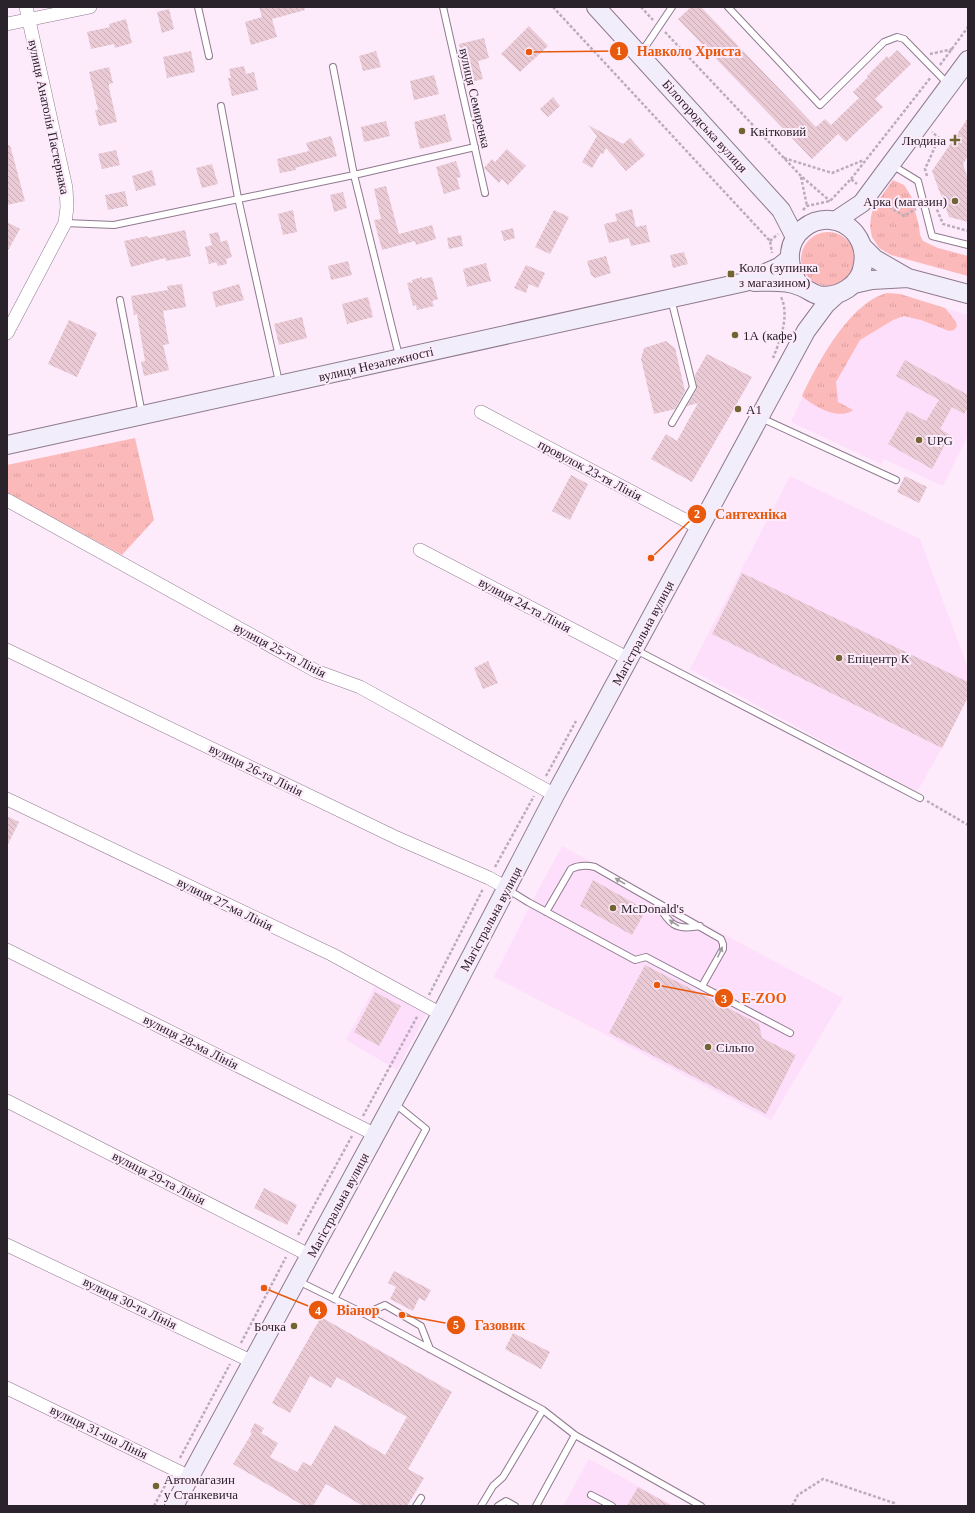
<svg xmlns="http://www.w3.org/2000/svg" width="975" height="1513" font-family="Georgia,serif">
  <defs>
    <pattern id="grass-tufts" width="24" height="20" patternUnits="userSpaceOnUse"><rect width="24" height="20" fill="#fcb9b9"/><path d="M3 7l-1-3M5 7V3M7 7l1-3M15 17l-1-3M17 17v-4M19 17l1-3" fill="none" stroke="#d89f9f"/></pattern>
    <pattern id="building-back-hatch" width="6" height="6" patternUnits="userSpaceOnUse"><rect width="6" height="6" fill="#e9cad5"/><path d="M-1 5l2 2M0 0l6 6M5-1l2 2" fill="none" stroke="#c8adb7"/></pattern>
  </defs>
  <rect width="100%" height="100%" fill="#fdebfc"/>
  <!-- built -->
  <path fill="#fddffb" d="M887 293 900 294 968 315V435L943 486 884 459 881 464 791 422 816 367 832 341 867 302 878 296Z
    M790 476 920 539 968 668V697L942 748 917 792 690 669Z
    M562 846 727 936 843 998 771 1120 494 977 538 890Z
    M375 986 427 1012 397 1070 346 1040Z
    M589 1459 674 1506H563Z"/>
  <!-- grass -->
  <path fill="url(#grass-tufts)" d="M893 180 904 185 911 196 919 226 920 235 923 241 938 248 968 256V276L891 255 879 248 872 237 870 227 871 217 873 208Z
    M801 259a27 27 0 1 1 54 0a27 27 0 1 1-54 0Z
    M887 293 900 294 945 308 956 322 957 326 954 330 949 331 921 320 904 316 893 320 860 340 836 382 838 402 853 410C839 421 813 406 802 396 818 363 849 303 887 293Z
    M135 438 154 520 122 555 7 493V465Z"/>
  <!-- building -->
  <path fill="url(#building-back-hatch)" d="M259 7H304L305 10 272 19 277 37 251 45 245 22 262 17Z
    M691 7H701L816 127 825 119 831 125 859 98 853 92 868 77 867 76 887 56 889 58 897 50 911 64 875 99 883 107 846 142 838 134 812 159 678 19Z
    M169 9 174 29 162 33 157 12Z
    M126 19 132 43 115 48 114 44 91 49 87 32 110 27 109 24Z
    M529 26 548 46 520 72 501 54Z
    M484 38 489 58 478 61 483 79 471 82 467 64H464L459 44Z
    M191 51 195 72 167 78 163 57Z
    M376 51 381 67 363 71 359 56Z
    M244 66 246 74 254 72 258 90 232 96 228 78H231L229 69Z
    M109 67 113 83 109 84V88L117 122 99 126 95 110H98L89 72Z
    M434 75 439 94 414 100 410 81Z
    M553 97 560 106 548 117 540 109Z
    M445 114 452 141 420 149 414 122Z
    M968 118V156L963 164 968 179V222L949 217 932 171Z
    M386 121 390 136 364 142 361 127Z
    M588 125 623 144 630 138 645 155 626 171 606 148 603 154 601 153 592 168 582 162 597 136Z
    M331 136 337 156 295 168 296 170 280 173 277 159 309 151 306 143Z
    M7 145H10L25 201 7 205Z
    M507 149 526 166 508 185 502 179 499 183 484 168 492 159 495 162Z
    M116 150 120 165 102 169 98 154Z
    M456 161 461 177 457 178 460 189 444 194 436 167Z
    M212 164 218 184 202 188 196 168Z
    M152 170 156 185 136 191 132 176Z
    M386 186 399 234 432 225 436 239 416 245 415 241 382 250 374 220 381 219 374 189Z
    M125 191 128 206 108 210 105 195Z
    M343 192 347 208 334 212 330 195Z
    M632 209 636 227 646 225 650 242 631 246 629 238 609 243 604 224 617 221 615 214Z
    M293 210 297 232 283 235 278 214Z
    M554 210 569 217 550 254 535 247Z
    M7 222 20 229 7 252Z
    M513 228 515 238 504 241 501 231Z
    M185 230 191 256 166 261 165 258 131 267 124 241 147 236 148 238Z
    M218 232 221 242 227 240 232 257 226 259 227 264 218 266 216 262 209 264 205 247 212 245 209 234Z
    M461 235 463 246 449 249 447 238Z
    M684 252 688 264 673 268 670 255Z
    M606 256 611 273 595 278 591 275 587 261Z
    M348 261 352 275 331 280 328 266Z
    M486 263 491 281 467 287 463 269Z
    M526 265 545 273 538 288 529 284 526 293 514 288Z
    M422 277V279L432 277 438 299 432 301 434 306 417 310 416 305 413 306 407 283 413 282 412 280Z
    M182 284 186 307 163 311 169 344 163 345 169 370 144 376 141 362 145 361 137 314 134 315 131 296 168 290 167 286Z
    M239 284 244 300 216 307 212 292Z
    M368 297 373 317 347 324 342 304Z
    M302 317 307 338 279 345 274 324Z
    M69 320 97 333 77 377 48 364Z
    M666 341 675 348 685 391 675 409 654 414 641 359 644 348Z
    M707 354 752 377 692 482 651 459 666 434 677 441 698 403 687 406 697 389 695 375Z
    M905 360 968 395V408L964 414 952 407 940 429 950 435 932 469 888 444 907 411 926 421 939 400 896 376Z
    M571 475 588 484 570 520 552 511Z
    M905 476 927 487 919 503 897 492Z
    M742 573 968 682V697L942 748 712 634Z
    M488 661 498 683 483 689 474 668Z
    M7 816 19 822 7 846Z
    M593 880 646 910 632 935 580 906Z
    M645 965 759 1024 762 1038 796 1055 766 1114 609 1033Z
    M375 992 401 1006 379 1046 354 1032Z
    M264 1188 297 1205 287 1225 254 1208Z
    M394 1271 431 1290 425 1301 419 1298 413 1311 390 1299 396 1287 388 1283Z
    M321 1317 452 1392 408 1469 424 1478 407 1506H363L326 1484 313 1506H304L233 1464 252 1433 250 1432 255 1423 264 1428 261 1433 278 1443 270 1457 297 1472 303 1462 311 1466 335 1425 385 1455 407 1417 337 1377 331 1388 310 1376 290 1413 272 1403Z
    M513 1333 550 1352 541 1369 505 1349Z
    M638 1487 672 1506H627Z"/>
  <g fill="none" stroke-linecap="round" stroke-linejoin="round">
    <!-- lane casing -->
    <g stroke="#8f7a8e" stroke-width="8">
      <path id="lane" d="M198 7 209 56
        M443 7 485 193
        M728 7 820 105 884 42 897 37 904 39 948 84
        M641 53 672 7
        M221 106 238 198 279 382
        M892 165 918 181 932 236 968 245
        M65 223 114 225 354 175 333 67
        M671 299 693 387 672 423
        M120 300 142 414
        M399 356 354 175 475 147
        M761 418 896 480
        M636 650 920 798
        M507 889 528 902 635 960 646 957 790 1033
        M657 903C669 924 675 931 700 926
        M546 912 571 869C579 865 586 865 595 867L721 939 723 944V949L702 986
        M298 1281 365 1314 543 1410 575 1435 701 1506
        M334 1299 426 1129 394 1103
        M365 1314 385 1305 421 1326 430 1349
        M591 1495 612 1506
        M416 1506 421 1498
        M481 1506 493 1486 503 1477 543 1410
        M498 1506 506 1501 515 1506
        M536 1506 575 1435"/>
    </g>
    <!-- street casing -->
    <g stroke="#8f7a8e" stroke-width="14">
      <path id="street" d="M7 24 90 7
        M7 333 65 223 67 207 66 188 26 7
        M481 412 700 528
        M7 500 316 671 360 687 555 795
        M420 550 629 659
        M7 650 397 838 489 878 507 888
        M7 799 333 955 441 1014
        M7 950 376 1135
        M7 1101 311 1256
        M7 1245 253 1362
        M7 1388 190 1477"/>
    </g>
    <!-- secondary casing -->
    <g stroke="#8f7a8e" stroke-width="20">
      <path id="secondary" d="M596 7 781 210 795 237
        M835 221 862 203 968 60
        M863 247 875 259 908 278 968 294
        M754 282C768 282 786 280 799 286 806 288 811 293 818 295 838 299 861 285 863 264 865 253 862 242 855 233 826 199 766 236 800 286
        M854 284 872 280 908 278
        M7 445 745 282 779 267 789 259
        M174 1506 441 1014 555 795 806 331 826 304 837 294"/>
    </g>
    <!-- path -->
    <path stroke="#bbacba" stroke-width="2.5" stroke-dasharray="3 2" stroke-linecap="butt" d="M553 7 770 241 772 253
      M641 7 653 20
      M665 32 801 176 830 201
      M930 54 953 49
      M940 65 968 27
      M784 158 832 173 864 160
      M927 176 925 169 939 138 932 132
      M801 177 807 206
      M851 179 931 77
      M881 201 904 216 916 209
      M935 205 943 224 968 231
      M803 210 807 206 830 201 851 179 857 184
      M770 241 778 234
      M773 358C780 341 790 315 781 297
      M546 776 576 721
      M927 801 968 825
      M495 867 534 796
      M429 995 483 889
      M363 1116 418 1015
      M298 1235 352 1136
      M241 1343 286 1257
      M180 1458 230 1364
      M154 1506 168 1480
      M792 1506 798 1495 823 1479 894 1503 896 1506"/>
    <!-- lane -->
    <use href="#lane" stroke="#fff" stroke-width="6"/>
    <!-- street -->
    <use href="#street" stroke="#fff" stroke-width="13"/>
    <!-- secondary -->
    <use href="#secondary" stroke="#f2edfa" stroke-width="18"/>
  </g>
  <!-- one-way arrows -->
  <defs><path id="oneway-solid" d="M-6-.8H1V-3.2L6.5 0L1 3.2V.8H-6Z"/></defs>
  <g fill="#a09ca0">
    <use href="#oneway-solid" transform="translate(620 881) rotate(-150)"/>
    <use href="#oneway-solid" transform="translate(674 923) rotate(-148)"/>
    <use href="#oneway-solid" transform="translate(720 952) rotate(-66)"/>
  </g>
  <!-- markers -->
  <g fill="#716431" stroke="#fdebfc" stroke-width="1.5">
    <circle cx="742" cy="131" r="4"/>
    <path d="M953 134h4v4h4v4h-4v4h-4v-4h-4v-4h4z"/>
    <circle cx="955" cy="201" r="4"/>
    <rect x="727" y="270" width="8" height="8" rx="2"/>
    <circle cx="735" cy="335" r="4"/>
    <circle cx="738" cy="409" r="4"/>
    <circle cx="919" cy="440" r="4"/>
    <circle cx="839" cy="658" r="4"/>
    <circle cx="613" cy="908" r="4"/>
    <circle cx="708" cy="1047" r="4"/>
    <circle cx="294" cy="1326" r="4"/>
    <circle cx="156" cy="1486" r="4"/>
  </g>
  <g text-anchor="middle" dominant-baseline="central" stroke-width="4" stroke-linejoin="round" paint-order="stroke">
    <!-- street labels -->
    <g font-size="13" fill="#2b232b" stroke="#fdebfc">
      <text transform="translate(475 98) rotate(77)">вулиця Семиренка</text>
      <text transform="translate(49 117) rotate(78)">вулиця Анатолія Пастернака</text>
      <text transform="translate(705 126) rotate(48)">Білогородська вулиця</text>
      <text transform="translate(376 364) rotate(-13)">вулиця Незалежності</text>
      <text transform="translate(590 470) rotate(28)">провулок 23-тя Лінія</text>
      <text transform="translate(525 605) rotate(28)">вулиця 24-та Лінія</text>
      <text transform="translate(643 633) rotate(-62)">Магістральна вулиця</text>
      <text transform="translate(280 650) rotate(28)">вулиця 25-та Лінія</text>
      <text transform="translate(256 770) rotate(26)">вулиця 26-та Лінія</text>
      <text transform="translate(225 904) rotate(26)">вулиця 27-ма Лінія</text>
      <text transform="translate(491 919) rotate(-62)">Магістральна вулиця</text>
      <text transform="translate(191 1042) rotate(27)">вулиця 28-ма Лінія</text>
      <text transform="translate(159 1178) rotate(27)">вулиця 29-та Лінія</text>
      <text transform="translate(338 1205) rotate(-62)">Магістральна вулиця</text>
      <text transform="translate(130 1303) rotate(26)">вулиця 30-та Лінія</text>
      <text transform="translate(99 1432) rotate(26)">вулиця 31-ша Лінія</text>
    </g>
    <!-- poi labels -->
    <g font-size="13" fill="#2b232b" stroke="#fdebfc" text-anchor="start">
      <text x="750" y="131">Квітковий</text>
      <text x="946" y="140" text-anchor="end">Людина</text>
      <text x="947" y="201" text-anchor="end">Арка (магазин)</text>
      <text x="739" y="267">Коло (зупинка<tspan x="739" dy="15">з магазином)</tspan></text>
      <text x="743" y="335">1А (кафе)</text>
      <text x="746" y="409">А1</text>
      <text x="927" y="440">UPG</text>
      <text x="847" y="658">Епіцентр К</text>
      <text x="621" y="908">McDonald's</text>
      <text x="716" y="1047">Сільпо</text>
      <text x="286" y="1326" text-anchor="end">Бочка</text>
      <text x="164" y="1479">Автомагазин<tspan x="164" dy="15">у Станкевича</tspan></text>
    </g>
  </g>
  <!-- callouts -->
  <path fill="none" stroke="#e8590c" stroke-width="1.5" d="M529 52L619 51M651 558L697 514M657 985L724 998M264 1288L318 1310M402 1315L456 1325"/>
  <g fill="#e8590c" stroke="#fdebfc" stroke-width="1.5">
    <circle cx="529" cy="52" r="4"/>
    <circle cx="651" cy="558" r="4"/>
    <circle cx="657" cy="985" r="4"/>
    <circle cx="264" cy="1288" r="4"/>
    <circle cx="402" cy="1315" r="4"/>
    <circle cx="619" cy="51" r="10"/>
    <circle cx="697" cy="514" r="10"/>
    <circle cx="724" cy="998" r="10"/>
    <circle cx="318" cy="1310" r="10"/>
    <circle cx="456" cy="1325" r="10"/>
  </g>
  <g font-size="12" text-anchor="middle" font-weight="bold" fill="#fff">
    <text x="619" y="55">1</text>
    <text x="697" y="518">2</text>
    <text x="724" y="1003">3</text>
    <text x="318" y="1315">4</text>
    <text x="456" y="1329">5</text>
  </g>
  <g font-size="14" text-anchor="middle" font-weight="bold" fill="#e8590c" stroke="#fdebfc" stroke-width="4" stroke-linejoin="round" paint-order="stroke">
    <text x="689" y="56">Навколо Христа</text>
    <text x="751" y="519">Сантехніка</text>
    <text x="764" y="1003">E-ZOO</text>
    <text x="358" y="1315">Віанор</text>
    <text x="500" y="1330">Газовик</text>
  </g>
  <!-- border -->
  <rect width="975" height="1513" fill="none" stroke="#2b232b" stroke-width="16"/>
</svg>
